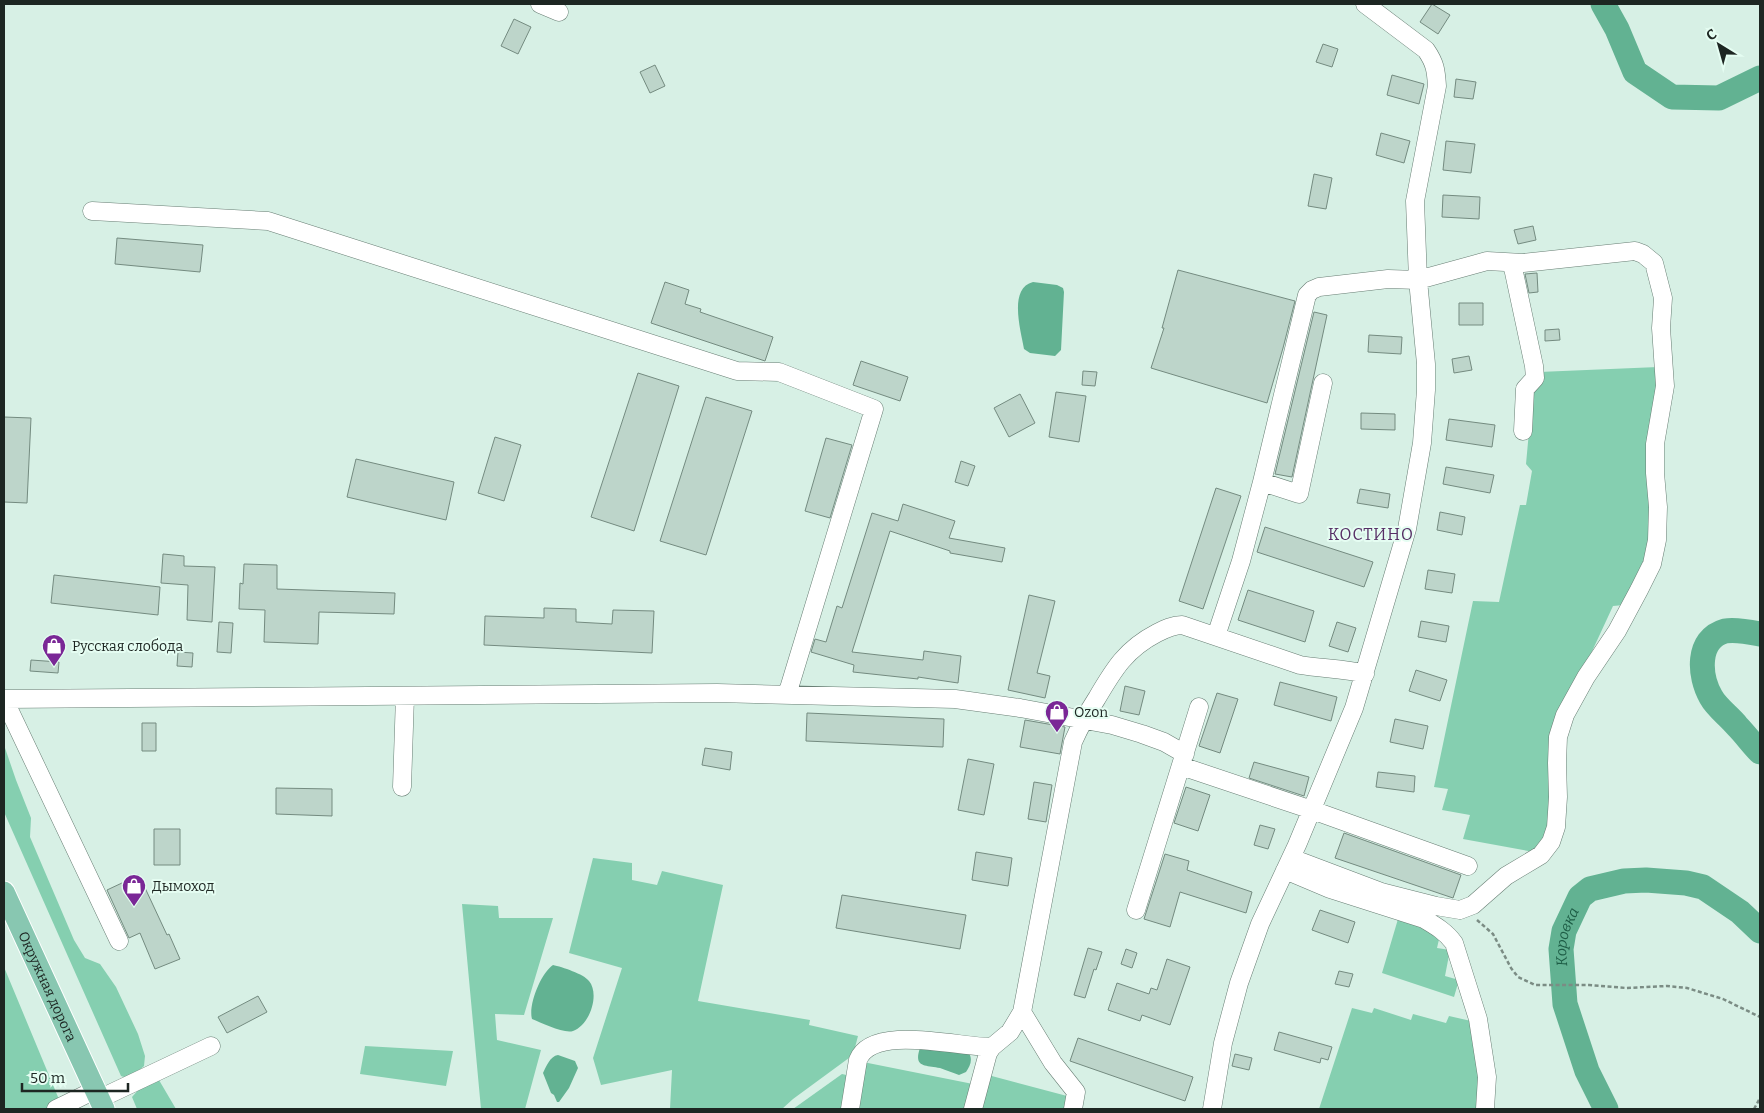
<svg xmlns="http://www.w3.org/2000/svg" width="1764" height="1113" font-family="Bitter,serif">
  <rect width="100%" height="100%" fill="#d7f0e5"/>
  <!-- green -->
  <path fill="#85cfb0" d="M1658 367 1650 538 1646 562 1624 605 1613 606 1588 660 1566 700 1546 839 1534 852 1463 839 1470 815 1442 810 1448 789 1434 787 1473 601 1499 602 1520 505H1526L1532 471 1526 464 1533 388 1539 387V372Z
    M4 745 16 780 31 818 30 837 74 940 85 958 100 964 116 987 138 1034 145 1056 144 1066 135 1074 127 1078 121 1076 4 812Z
    M593 858 632 863V880L657 885 662 871 723 885 698 1001 810 1020 809 1025 858 1036 853 1055 793 1099 782 1109H670L672 1070 601 1085 593 1058 622 968 569 953Z
    M462 904 498 906 499 918H553L524 1015 495 1014 497 1040 541 1050 525 1109H481Z
    M1398 919 1440 935 1437 948 1450 950 1445 976 1459 980 1454 997 1382 973Z
    M4 967 63 1109H4Z
    M1352 1008 1372 1013 1374 1008 1411 1020 1413 1014 1446 1023 1449 1016 1471 1021C1476 1050 1482 1080 1477 1109H1319Z
    M365 1046 453 1051 446 1086 360 1074Z
    M863 1062 973 1084 969 1109H856Z
    M842 1074 851 1076 847 1109H793Z
    M156 1075 176 1109H137L132 1097 148 1079Z
    M988 1075 1067 1096 1065 1109H981Z"/>
  <!-- water -->
  <path fill="#62b292" d="M1033 282 1057 285 1063 288 1064 292 1061 350 1055 356 1030 353 1024 349C1021 331 1008 288 1033 282Z
    M553 965C562 967 584 974 589 981 600 994 590 1025 573 1031 564 1034 542 1023 532 1019 528 1005 541 973 553 965Z
    M920 1048 969 1053C973 1060 970 1066 966 1072L959 1075C953 1073 946 1070 940 1068 926 1065 913 1068 920 1048Z
    M558 1055 575 1061 578 1068 569 1088 559 1102H557L554 1095 551 1093 543 1073C546 1067 550 1056 558 1055Z"/>
  <g fill="none" stroke-linecap="round" stroke-linejoin="round">
    <!-- river -->
    <g stroke="#62b292" stroke-width="25">
      <path d="M1603 4 1617 29 1635 72 1672 97 1719 98 1760 78"/>
      <path d="M1760 634C1750 632 1736 629 1725 631 1696 639 1699 676 1711 697 1717 708 1729 716 1737 726 1745 734 1752 744 1760 752"/>
      <path id="s1" d="M1606 1109 1587 1071 1565 1004 1561 949 1564 931 1580 897 1590 889 1624 881 1646 880 1686 883 1703 887 1740 912 1760 931"/>
    </g>
  </g>
  <!-- building -->
  <path fill="#bdd5ca" stroke="#748b80" d="M1432 4 1450 15 1438 34 1420 22Z
    M514 19 531 27 518 54 501 46Z
    M1323 44 1338 49 1332 67 1316 62Z
    M655 65 665 86 650 93 640 72Z
    M1392 75 1424 84 1419 104 1387 95Z
    M1456 79 1476 82 1473 99 1454 97Z
    M1381 133 1410 141 1404 163 1376 155Z
    M1446 141 1475 144 1471 173 1443 170Z
    M1314 174 1332 178 1326 209 1308 206Z
    M1443 195 1480 197 1479 219 1442 217Z
    M1533 226 1536 240 1518 244 1514 230Z
    M117 238 203 245 200 272 115 264Z
    M1178 270 1295 301 1283 348 1267 403 1151 368 1164 328H1162Z
    M1537 273 1538 292 1529 293 1525 274Z
    M665 282 689 290 685 304 701 309 700 312 773 337 765 361 651 323Z
    M1459 303H1483V325H1459Z
    M1314 312 1327 315 1292 477 1275 474Z
    M1559 329 1560 340 1545 341V330Z
    M1369 335 1402 337 1401 354 1368 352Z
    M1469 356 1472 370 1454 373 1452 359Z
    M861 361 908 377 900 401 853 385Z
    M1083 371 1097 372 1095 386 1082 385Z
    M638 373 679 386 634 531 591 517Z
    M1056 392 1086 396 1079 442 1049 437Z
    M1020 394 1035 423 1009 437 994 408Z
    M706 397 752 411 706 555 660 541Z
    M1361 413 1395 414V430L1361 429Z
    M4 417 31 418 27 503 4 502Z
    M1449 419 1495 425 1492 447 1446 440Z
    M495 437 521 445 504 501 478 493Z
    M826 438 852 445 830 518 805 511Z
    M356 459 454 482 446 520 347 497Z
    M961 461 975 466 968 486 955 482Z
    M1446 467 1494 475 1490 493 1443 484Z
    M1216 488 1241 496 1203 609 1179 601Z
    M1360 489 1390 494 1388 508 1357 503Z
    M903 504 955 521 949 538 1005 548 1002 562 950 553V551L890 531 852 652 923 660 924 651 961 656 958 683 918 677V679L853 672 854 665 811 652 815 639 826 642 837 606 842 608 872 513 898 521Z
    M1440 512 1465 517 1462 535 1437 530Z
    M1265 527 1373 562 1364 587 1257 552Z
    M163 554 184 556V566L215 567 212 622 187 620 188 585 161 583Z
    M244 564 277 565V589L395 593 394 614 319 612 318 644 264 642 265 610 239 609 240 583 243 584Z
    M1428 570 1455 574 1452 593 1425 589Z
    M54 575 160 587 158 615 51 603Z
    M1248 590 1314 611 1305 642 1238 620Z
    M1029 595 1055 601 1037 673 1050 676 1045 698 1008 690Z
    M544 608 576 609V622L612 624 613 610 654 611 652 653 484 645 485 616 544 618Z
    M1421 621 1449 626 1446 642 1418 637Z
    M219 622 233 623 231 653 217 652Z
    M1337 622 1356 628 1348 652 1329 646Z
    M178 652 193 653 192 667 177 666Z
    M31 660 59 662 58 673 30 671Z
    M1416 670 1447 680 1440 701 1409 691Z
    M1280 682 1337 697 1331 721 1274 705Z
    M1125 686 1145 691 1139 715 1120 711Z
    M1217 693 1238 699 1220 753 1199 746Z
    M807 713 944 719 943 747 806 741Z
    M1395 719 1428 726 1423 749 1390 742Z
    M1025 720 1065 727 1060 754 1020 747Z
    M142 723H156V751H142Z
    M705 748 732 752 730 770 702 765Z
    M968 759 994 764 984 815 958 810Z
    M1254 762 1309 777 1304 796 1249 778Z
    M1378 772 1415 776 1414 792 1376 787Z
    M1034 782 1052 785 1046 822 1028 819Z
    M1186 787 1210 795 1198 831 1174 823Z
    M276 788 332 789V816L276 814Z
    M1260 825 1275 829 1268 849 1254 845Z
    M154 829H180V865H154Z
    M1344 833 1461 875 1453 898 1335 858Z
    M976 852 1012 858 1008 886 972 880Z
    M1165 854 1189 861 1187 870 1252 892 1246 913 1180 892 1170 927 1144 919Z
    M139 875 167 935 169 934 180 959 155 969 140 933 129 938 107 890Z
    M842 895 966 915 960 949 836 928Z
    M1320 910 1355 922 1348 943 1312 930Z
    M1088 948 1102 952 1096 970 1094 969 1085 998 1074 995Z
    M1126 949 1137 953 1132 968 1121 964Z
    M1167 959 1190 967 1170 1025 1142 1015 1140 1021 1108 1010 1117 983 1149 994 1151 988 1157 990Z
    M1339 971 1353 974 1349 987 1335 984Z
    M258 996 267 1012 227 1033 218 1017Z
    M1279 1032 1332 1047 1328 1060 1321 1058 1320 1063 1274 1050Z
    M1078 1038 1193 1077 1185 1101 1070 1061Z
    M1235 1054 1252 1058 1249 1070 1232 1066Z"/>
  <g fill="none" stroke-linecap="round" stroke-linejoin="round">
    <!-- minor casing -->
    <g stroke="#687e74" stroke-width="19">
      <path id="minor" d="M540 4 559 12
        M92 211 268 221 737 371 779 372 874 409 787 695
        M1512 263 1534 366 1535 378 1525 389 1523 431
        M1262 482 1299 494 1323 383
        M1216 636 1241 561 1262 482 1307 295 1312 290 1319 287 1388 279 1418 280 1487 261 1523 263 1635 251 1643 254 1654 263 1663 298 1661 328 1665 386 1655 444V473L1658 507 1657 540 1652 564 1639 590 1617 631 1586 677 1565 715 1558 737 1557 763 1558 797 1556 827 1551 842 1541 855 1506 876 1473 905 1460 910 1436 906 1381 892 1291 858
        M4 699 717 693 955 699 1020 708 1112 725 1142 734 1164 742 1185 754
        M4 699 119 941
        M1181 766 1312 810 1468 866
        M402 787 405 696
        M1285 870 1330 889 1424 919C1436 926 1446 932 1454 943L1478 1019 1487 1077 1485 1109
        M1136 910 1199 707
        M1022 1012 1053 1063 1076 1092 1073 1109
        M99 1099 211 1046
        M56 1109 95 1090
        M850 1109 858 1060C872 1023 962 1048 992 1047
        M973 1109 988 1053 992 1047 1010 1032 1022 1012 1073 742C1080 726 1088 712 1097 698 1114 669 1126 649 1157 633 1165 629 1173 625 1182 625L1300 665C1322 669 1344 668 1365 674
        M1212 1109 1223 1043 1239 983 1260 924 1297 845 1354 708 1407 529 1422 443 1426 390V364L1418 280 1415 201 1437 86C1436 70 1435 63 1426 50L1365 4"/>
    </g>
    <!-- major casing -->
    <g stroke="#fff" stroke-width="23">
      <g id="major">
        <path id="s2" d="M4 892 104 1109"/>
      </g>
    </g>
    <!-- path -->
    <path stroke="#7b8c84" stroke-width="2.5" stroke-dasharray="4 2.5" stroke-linecap="butt" d="M1477 920 1493 934 1511 968 1518 977 1535 985H1589L1626 988 1667 986 1687 988 1723 999 1760 1017
      M1754 1109 1760 1098"/>
    <!-- minor -->
    <use href="#minor" stroke="#fff" stroke-width="18"/>
    <!-- major -->
    <use href="#major" stroke="#88c7b1" stroke-width="21"/>
  </g>
  <!-- icons -->
  <defs>
    <g id="shop-pin" transform="scale(1.25)"><path d="M0 17L-7.5 6A9.5 9.5 0 1 1 7.5 6Z" fill="#7a2796" stroke="#e5fdf2"/><path d="M-5-2.5h2.3a2.7 3.5 0 0 1 5.4 0H5L5.5 6h-11ZM-1.5-2.5h3a1.5 2.3 0 0 0-3 0Z" fill="#fff"/></g>
  </defs>
  <g fill-rule="evenodd">
    <use href="#shop-pin" x="54" y="646"/>
    <use href="#shop-pin" x="1057" y="712"/>
    <use href="#shop-pin" x="134" y="886"/>
  </g>
  <g text-anchor="middle" dominant-baseline="central" stroke-width="4" stroke-linejoin="round" paint-order="stroke">
    <!-- poi labels -->
    <g font-size="14" fill="#1d2622" stroke="#e5fdf2" text-anchor="start">
      <text x="72" y="646">Русская слобода</text>
      <text x="1074" y="712">Ozon</text>
      <text x="152" y="886">Дымоход</text>
    </g>
    <!-- street labels -->
    <g font-size="14" fill="#1d2622" stroke="#e5fdf2">
      <text stroke="none"><textPath href="#s2" startOffset="104">Окружная дорога</textPath></text>
    </g>
    <!-- water labels -->
    <g font-size="15" font-style="italic" fill="#1e5d46" stroke="#e5fdf2">
      <text stroke="none"><textPath href="#s1" startOffset="181">Коровка</textPath></text>
    </g>
    <!-- quarter labels -->
    <g font-size="16" letter-spacing="1" fill="#562e65" stroke="#e5fdf2">
      <text x="1371" y="534">КОСТИНО</text>
    </g>
  </g>
  <!-- border -->
  <rect width="1764" height="1113" fill="none" stroke="#1d2622" stroke-width="10"/>
  <!-- north arrow -->
  <g transform="translate(1719 45) rotate(323)" stroke="#e5fdf2" stroke-width="4" paint-order="stroke">
  <path d="M0-4L9 19L0 12L-9 19Z" fill="#1d2622"/>
  <text y="-8" font-size="14" font-weight="bold" text-anchor="middle" fill="#1d2622">С</text>
  </g>
  <!-- scale -->
  <path d="M22 1083v8h106v-8" fill="none" stroke="#1d2622" stroke-width="2.5"/>
  <text x="30" y="1083" font-size="15" fill="#1d2622" stroke="#e5fdf2" stroke-width="4" paint-order="stroke">50 m</text>
</svg>
